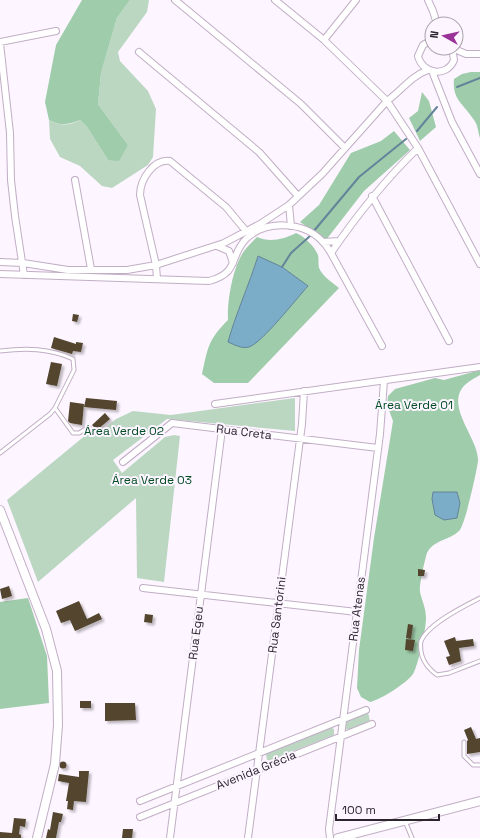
<svg xmlns="http://www.w3.org/2000/svg" width="480" height="838" font-family="'Space Grotesk',sans-serif">
  <defs>
    <filter id="shadow"><feDropShadow dx="2.5" dy="2.5" stdDeviation="1" flood-color="#0004"/></filter>
  </defs>
  <rect width="100%" height="100%" fill="#fdf5ff"/>
  <!-- green -->
  <path fill="#bbd7c2" d="M130 0H149L147 12 118 52 120 61 148 91 156 109 153 157 148 165 112 188 102 186 80 166 60 157 50 139 49 120C61 126 68 126 80 120L87 127 108 160 128 145 98 104 101 73 117 18Z
    M295 398V431L167 419 113 460 122 473 165 437 174 435 180 436 164 582 137 578 136 498 38 582 7 500 93 429 97 435 116 419 133 411 171 415Z
    M368 712 370 721 350 730 346 729 345 724 346 722Z
    M330 727 334 729V735L271 760H267L266 754 271 751Z"/>
  <!-- forest -->
  <path fill="#9fccaa" fill-rule="evenodd" d="M82 0H130L117 18 101 73 98 104 128 145 119 161 108 160 87 127 80 120C68 125 61 126 49 120L45 102 56 45Z
    M471 72H480V138C478 132 478 125 474 120 464 104 452 100 454 79L462 74Z
    M422 92 429 101 436 127 420 141 409 118 418 111Z
    M394 131 410 150 364 191 326 240 300 222 319 205 351 153 381 141Z
    M296 233C304 236 315 247 318 255 319 259 318 264 319 268 323 277 333 283 339 288L248 383H214L202 374C208 347 208 340 228 320 227 300 233 267 244 251 248 246 253 241 257 237 270 243 284 239 296 233ZM258 256 308 286 250 283Z
    M480 370V375C475 378 467 382 463 387 446 408 479 439 478 461 477 470 465 526 459 531 450 540 433 540 427 553 425 559 419 585 420 592 422 601 426 608 426 618 426 629 418 666 413 674 407 683 380 700 370 702L361 697 357 688 359 650 374 538 393 421 387 405 388 396 395 389 435 378 444 380Z
    M28 598 47 656 49 703 0 709V602Z"/>
  <!-- water -->
  <path fill="#7bacc8" stroke="#64849a" d="M258 256 282 267 308 286C297 298 262 343 249 347 242 349 235 345 228 342 236 313 249 285 258 256Z
    M433 492H457L460 503 457 518 444 520 435 515 432 499Z"/>
  <g fill="none" stroke-linecap="round" stroke-linejoin="round">
    <!-- stream -->
    <path stroke="#64849a" stroke-width="2" d="M457 87 480 78
      M417 131 437 107
      M313 232 359 177 406 139
      M282 267 291 253 310 236"/>
  </g>
  <!-- building -->
  <path fill="#52442e" filter="url(#shadow)" d="M73 314 79 315 77 322 72 321Z
    M54 337 76 344V342L83 343 81 352 73 351 72 354 51 348Z
    M51 362 62 364 57 386 46 384Z
    M86 398 117 401 116 410 84 407Z
    M70 402 84 404 82 425 70 423 68 421Z
    M105 413 110 419 97 430 92 425Z
    M418 569 425 570 424 576H418Z
    M9 586 12 596 2 599 0 589Z
    M79 601 87 619 99 613 102 619 75 631 70 620 61 623 56 611Z
    M145 614 153 615 152 623 144 622Z
    M408 624 413 625 411 639 406 638Z
    M455 637 456 641 473 639 474 646 459 648 461 661 449 665 446 657 450 656 444 641Z
    M406 639 415 640 413 651 405 650Z
    M80 701H91V708H80Z
    M105 703H135L136 720 105 721Z
    M471 727 476 739 480 738V752L467 754V741L468 740 464 730Z
    M59.5 765a3.5 3.5 0 1 1 7 0a3.5 3.5 0 1 1-7 0Z
    M79 771H89L86 802 74 801 73 810 67 809 68 801H66L69 783 58 781 59 774 79 777Z
    M53 812 63 814 61 822H59L56 838H46L48 829 50 830Z
    M14 818 26 819 25 827 20 826 19 834 21 835V838H0V832L12 833Z
    M123 829H133L132 838H122Z"/>
  <g fill="none" stroke-linecap="round" stroke-linejoin="round">
    <!-- service casing -->
    <g stroke="#c1aec5" stroke-width="5">
      <path id="service" d="M0 351C26 348 49 348 73 359L74 370 55 408 50 414 0 453
        M55 408 73 433H79L89 427
        M480 598C464 606 428 624 421 641 420 646 421 652 422 656 425 665 430 670 437 675L449 673 480 661
        M464 742V756L473 765H480
        M405 821 412 838"/>
    </g>
    <!-- minor casing -->
    <g stroke="#c1aec5" stroke-width="8">
      <path id="minor" d="M175 0 301 104 345 148
        M275 0 324 40 387 101 418 148 480 264
        M428 0 433 11 437 24
        M324 40 356 0
        M432 40 423 45 418 56C422 74 447 78 454 60L452 48
        M0 42 56 31
        M0 43 10 133 11 180 15 216 24 275
        M452 48 466 54H480
        M139 52 259 152 298 196
        M432 71 452 122 480 174
        M75 180 91 269
        M372 196 449 341
        M289 205 291 226
        M323 242 339 241
        M217 246 229 251 233 263
        M331 253C357 215 385 180 418 148
        M0 262 23 263 68 270H127L156 265 224 243 260 224 289 205 322 174 387 101C401 91 411 76 428 70
        M0 274 209 281C240 273 229 256 246 239 265 220 303 221 322 241 326 244 328 249 331 253L382 346
        M157 279 156 265 140 195C140 180 153 159 170 161L226 207 246 231
        M215 404 480 367
        M123 462 172 423 378 448
        M143 588 357 612
        M140 801 366 710
        M140 817 372 724
        M170 838 222 429
        M248 838 302 424 304 391
        M330 838 329 829 380 434 384 381"/>
    </g>
    <!-- tertiary casing -->
    <g stroke="#c1aec5" stroke-width="10">
      <path id="tertiary" d="M0 510 46 629 57 671 58 725 55 764 37 838
        M338 838 480 801"/>
    </g>
    <!-- service -->
    <use href="#service" stroke="#fff" stroke-width="3"/>
    <!-- minor -->
    <use href="#minor" stroke="#fff" stroke-width="6"/>
    <!-- tertiary -->
    <use href="#tertiary" stroke="#fff" stroke-width="8"/>
  </g>
  <g text-anchor="middle" dominant-baseline="central" stroke-width="4" stroke-linejoin="round" paint-order="stroke">
    <!-- park labels -->
    <g font-size="12" fill="#004c23" stroke="#fdf5ff">
      <text x="414" y="405">Área Verde 01</text>
      <text x="124" y="431">Área Verde 02</text>
      <text x="152" y="480">Área Verde 03</text>
    </g>
    <!-- street labels -->
    <g font-size="12" fill="#2d252e" stroke="#fdf5ff">
      <text transform="translate(244 432) rotate(7)">Rua Creta</text>
      <text transform="translate(357 609) rotate(-83)">Rua Atenas</text>
      <text transform="translate(277 615) rotate(-83)">Rua Santorini</text>
      <text transform="translate(196 633) rotate(-83)">Rua Egeu</text>
      <text transform="translate(256 770) rotate(-22)">Avenida Grécia</text>
    </g>
  </g>
  <!-- north arrow -->
  <g transform="translate(444 36) rotate(278)"><circle r="19" fill="#fdf5ff" stroke="#aaa2ab"/>
  <path d="M0-3L7 15L0 10L-7 15Z" fill="#9a3397"/>
  <text y="-6" font-size="11" font-weight="bold" text-anchor="middle" fill="#2d252e">N</text>
  </g>
  <!-- scale -->
  <path d="M336 814v6h103v-6" fill="none" stroke="#2d252e" stroke-width="2"/>
  <text x="342" y="814" font-size="12" fill="#2d252e" stroke="#fdf5ff" stroke-width="3" paint-order="stroke">100 m</text>
</svg>
